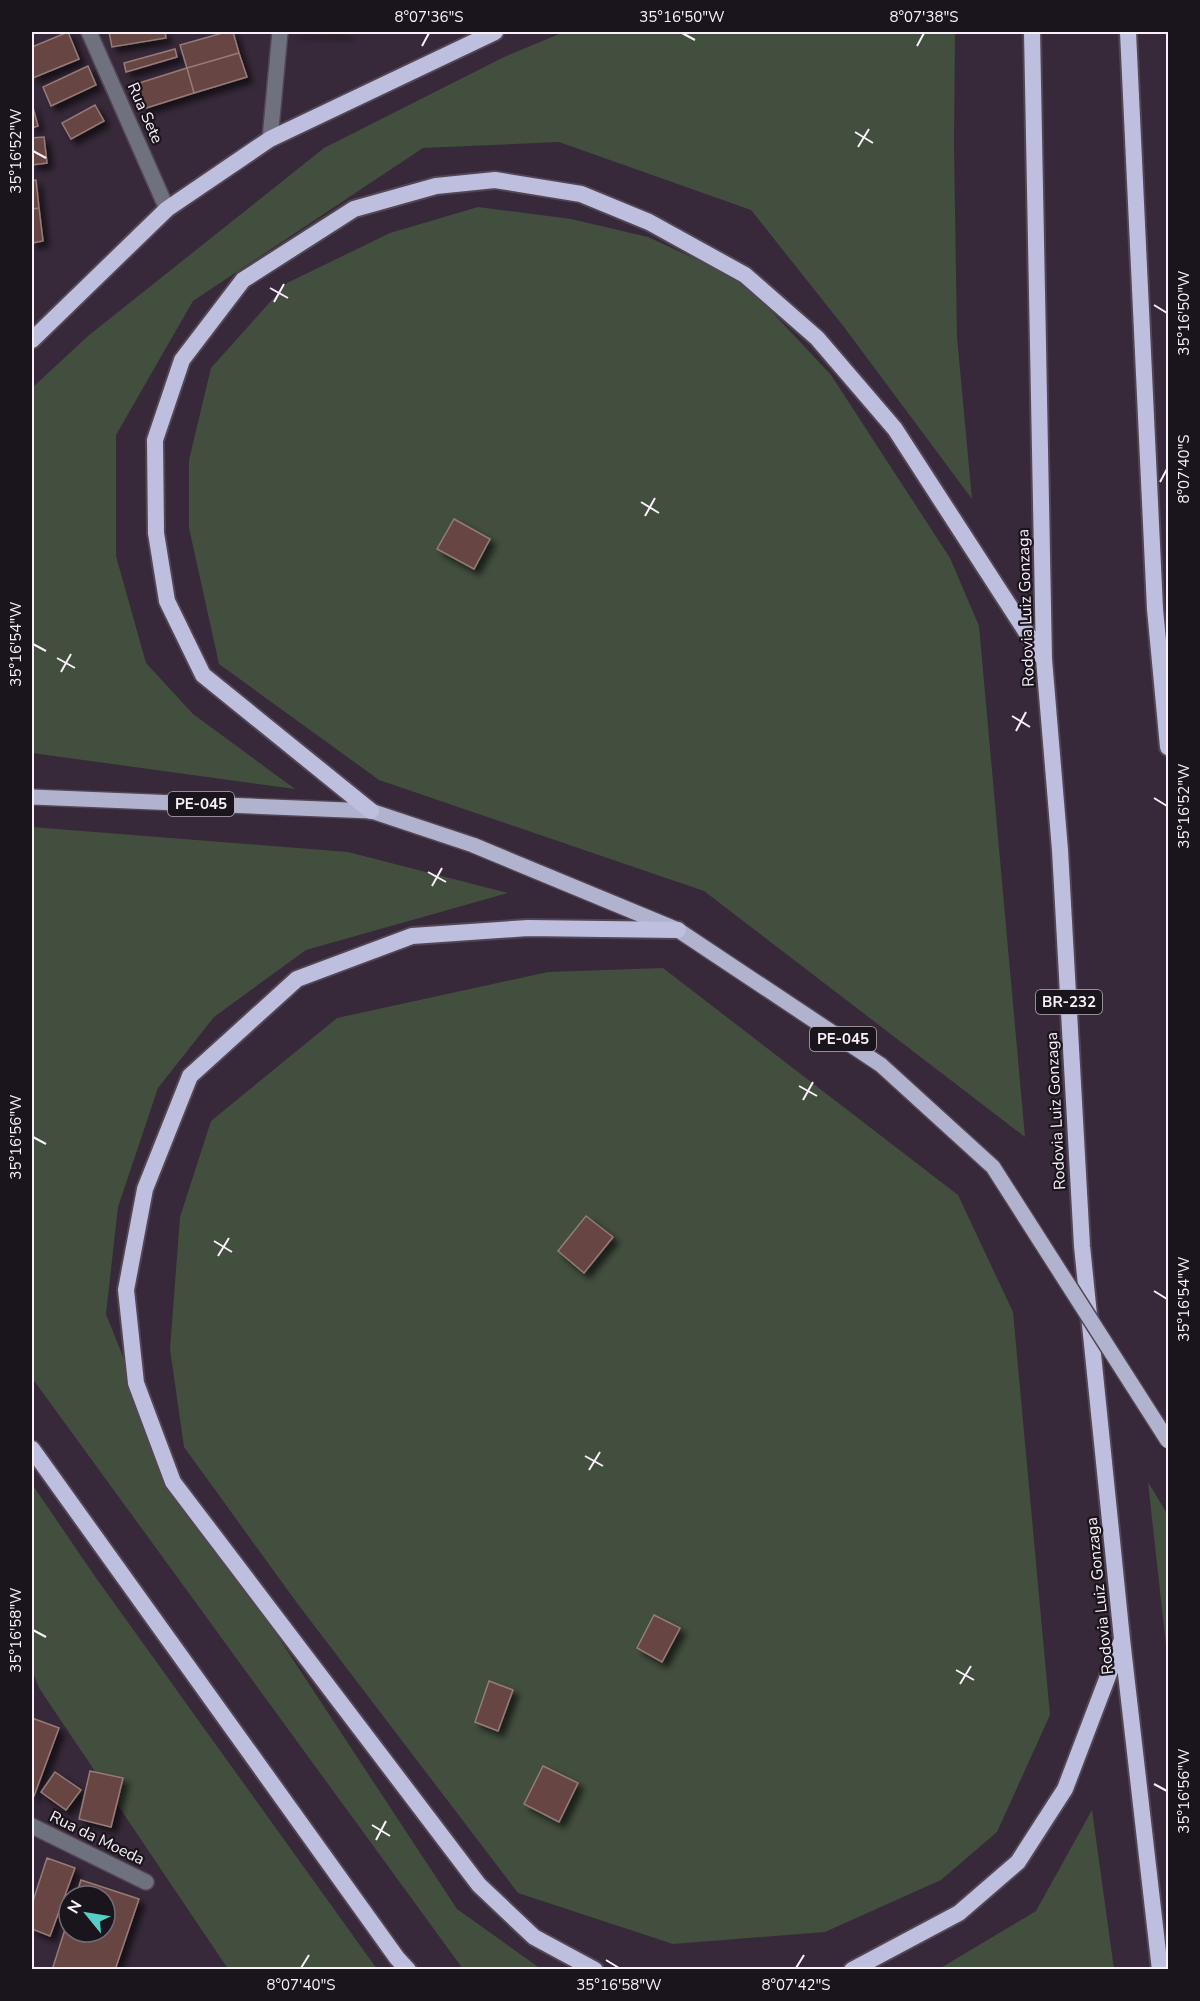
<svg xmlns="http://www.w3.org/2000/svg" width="1200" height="2001" font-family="'Nunito Sans',sans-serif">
  <defs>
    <filter id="shadow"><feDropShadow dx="5.5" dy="5.5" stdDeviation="3" flood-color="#0009"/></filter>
  </defs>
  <rect width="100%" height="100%" fill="#372939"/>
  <!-- green -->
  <path fill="#424e3e" d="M564 32H955L954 146 957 337 972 499 844 327 751 210 559 142 423 148 193 301 116 435V556L146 663 193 714 295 789 32 753V388L88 336 324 148 504 57Z
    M478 207 571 219 648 237 743 281 831 375 950 558 979 626 1025 1137 704 891 379 780 219 664 189 528V460L211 368 287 283 390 233Z
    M32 827 348 852 508 893 306 950 214 1017 158 1088 118 1207 106 1314 167 1468 457 1909 541 1969H463L32 1378Z
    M663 968 958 1195 1013 1312 1050 1715 997 1832 941 1880 825 1932 673 1944 518 1893 297 1603 184 1447 170 1349 180 1217 211 1121 337 1018 548 972Z
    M1148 1482 1168 1515V1664Z
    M32 1484 94 1575 377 1969H228L39 1688 32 1670Z
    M1092 1810 1114 1969H939L1036 1911Z"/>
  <!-- building -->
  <path fill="#664542" stroke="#967b78" stroke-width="1.5" filter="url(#shadow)" d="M68 32 79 59 33 78 32 47Z
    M109 32H165L166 38 112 47Z
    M226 32H233L239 53 187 68 180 45Z
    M293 32H347V33Z
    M175 49 177 57 126 72 124 63Z
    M239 53 247 77 194 93 187 68Z
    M88 66 96 85 51 106 43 87Z
    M187 68 194 93 143 109 136 84Z
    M32 104 38 126 32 128Z
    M95 105 104 121 71 139 62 123Z
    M44 137 47 163 32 165V138Z
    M36 180 39 208 32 209V181Z
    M39 208 43 241 32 243V209Z
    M454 519 490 539 474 569 437 549Z
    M586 1216 613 1237 584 1273 558 1251Z
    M654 1615 680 1628 662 1662 637 1648Z
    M489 1681 513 1690 498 1731 475 1722Z
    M32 1718 59 1728 34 1796 32 1795Z
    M543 1766 578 1783 559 1822 524 1804Z
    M90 1771 123 1778 111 1827 79 1819Z
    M55 1772 81 1790 66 1810 41 1792Z
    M47 1858 75 1868 50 1936 32 1929V1904Z
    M81 1880 139 1899 115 1970H52L69 1917V1932H105V1896H76Z"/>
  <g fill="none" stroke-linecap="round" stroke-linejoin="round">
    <!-- service casing -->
    <g stroke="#524554" stroke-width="18">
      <path id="service" d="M270 139 280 32"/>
    </g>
    <!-- minor casing -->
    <g stroke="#524554" stroke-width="18">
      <path id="minor" d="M89 32 167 209
        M32 1826 146 1882"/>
    </g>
    <!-- primary casing -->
    <g stroke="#524554" stroke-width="18">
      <path id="primary" d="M32 797 371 811 473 845 678 930 881 1065 993 1167"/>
    </g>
    <!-- trunk casing -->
    <g stroke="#524554" stroke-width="20">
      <path id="trunk" d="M1032 32 1044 659 1060 850 1082 1246 1122 1639 1160 1970
        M1128 32 1155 609 1168 747
        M32 340 167 209 270 139 495 32
        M371 811 203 675 167 601 156 533 155 440 182 360 243 280 354 209 436 186 495 180 581 194 649 222 745 275 817 338 895 429 1043 658
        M32 1449 397 1958 408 1970
        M595 1970 534 1937 479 1885 173 1482 136 1383 126 1290 145 1189 190 1076 297 979 412 936 528 928 678 930
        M852 1970 959 1913 1018 1862 1065 1789 1121 1642"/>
    </g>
    <!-- service -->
    <use href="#service" stroke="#70717e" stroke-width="15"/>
    <!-- minor -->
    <use href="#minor" stroke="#70717e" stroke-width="15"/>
    <!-- primary -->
    <use href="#primary" stroke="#b1b2ce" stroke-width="15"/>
    <!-- trunk -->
    <use href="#trunk" stroke="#bebfde" stroke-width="16"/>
    <!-- primary-bridge casing -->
    <g stroke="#524554" stroke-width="18" stroke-linecap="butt">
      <path id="primary-bridge" d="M993 1167 1168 1441"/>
    </g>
    <!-- primary-bridge -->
    <use href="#primary-bridge" stroke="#b1b2ce" stroke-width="15"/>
  </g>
  <!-- ticks -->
  <path fill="none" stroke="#f9f0fa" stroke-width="2" d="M682 33 695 40M422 46 429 33M917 46 924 33M855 132 873 143M858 147 869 129M33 151 46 158M270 288 288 298M274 302 284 284M1154 305 1167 313M1160 482 1167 469M641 502 659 513M645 516 655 498M33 644 46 651M57 658 75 668M61 672 71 654M1012 716 1030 727M1016 731 1026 712M1154 798 1167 806M428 872 446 882M432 886 442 868M799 1086 817 1096M803 1100 813 1082M33 1137 46 1144M214 1241 232 1252M218 1256 229 1238M1154 1291 1167 1299M585 1456 603 1466M589 1470 600 1452M33 1630 46 1637M956 1670 974 1680M960 1684 971 1666M1154 1784 1167 1791M372 1825 390 1836M376 1840 386 1821M606 1960 619 1968M301 1968 309 1955M796 1968 804 1955"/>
  <g text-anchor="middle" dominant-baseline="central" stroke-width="4.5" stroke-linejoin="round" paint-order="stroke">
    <!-- shield labels -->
    <g fill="#1a141c" stroke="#b6aeb7" stroke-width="1.5">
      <rect x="168" y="792" width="66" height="24" rx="4.5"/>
      <rect x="1036" y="990" width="66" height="24" rx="4.5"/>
      <rect x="810" y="1027" width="66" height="24" rx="4.5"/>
    </g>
    <g font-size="15" font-weight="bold" fill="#f9f0fa">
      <text x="201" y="804">PE-045</text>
      <text x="1069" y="1002">BR-232</text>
      <text x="843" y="1039">PE-045</text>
    </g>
    <!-- street labels -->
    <g font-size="16" fill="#f9f0fa" stroke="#1a141c">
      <text transform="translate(145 113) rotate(66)">Rua Sete</text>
      <text transform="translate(1026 608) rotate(-92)">Rodovia Luiz Gonzaga</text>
      <text transform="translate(1056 1111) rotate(-93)">Rodovia Luiz Gonzaga</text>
      <text transform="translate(1100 1596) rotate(-96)">Rodovia Luiz Gonzaga</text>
      <text transform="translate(97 1838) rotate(26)">Rua da Moeda</text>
    </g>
  </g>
  <!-- border -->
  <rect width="1200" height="2001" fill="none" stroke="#1a141c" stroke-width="66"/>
  <!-- north arrow -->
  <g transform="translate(87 1914) rotate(300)"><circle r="28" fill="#1a141c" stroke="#736c75" stroke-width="1.5"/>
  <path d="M0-4.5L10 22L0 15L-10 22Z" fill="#56cec3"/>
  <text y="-9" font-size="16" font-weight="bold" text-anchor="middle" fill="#f9f0fa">N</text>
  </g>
  <rect x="33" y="33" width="1134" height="1935" fill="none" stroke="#f9f0fa" stroke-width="2"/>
  <g font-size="15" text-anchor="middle" fill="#f9f0fa">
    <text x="429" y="22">8°07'36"S</text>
    <text x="682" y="22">35°16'50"W</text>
    <text x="924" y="22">8°07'38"S</text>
    <text transform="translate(16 151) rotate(-90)" y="5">35°16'52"W</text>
    <text transform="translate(1184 313) rotate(-90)" y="5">35°16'50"W</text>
    <text transform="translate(1184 469) rotate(-90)" y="5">8°07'40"S</text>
    <text transform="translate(16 644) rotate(-90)" y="5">35°16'54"W</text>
    <text transform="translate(1184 806) rotate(-90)" y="5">35°16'52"W</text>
    <text transform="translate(16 1137) rotate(-90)" y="5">35°16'56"W</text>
    <text transform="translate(1184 1299) rotate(-90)" y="5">35°16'54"W</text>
    <text transform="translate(16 1630) rotate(-90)" y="5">35°16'58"W</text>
    <text transform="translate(1184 1791) rotate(-90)" y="5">35°16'56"W</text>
    <text x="301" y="1990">8°07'40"S</text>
    <text x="619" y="1990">35°16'58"W</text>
    <text x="796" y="1990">8°07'42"S</text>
  </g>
</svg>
